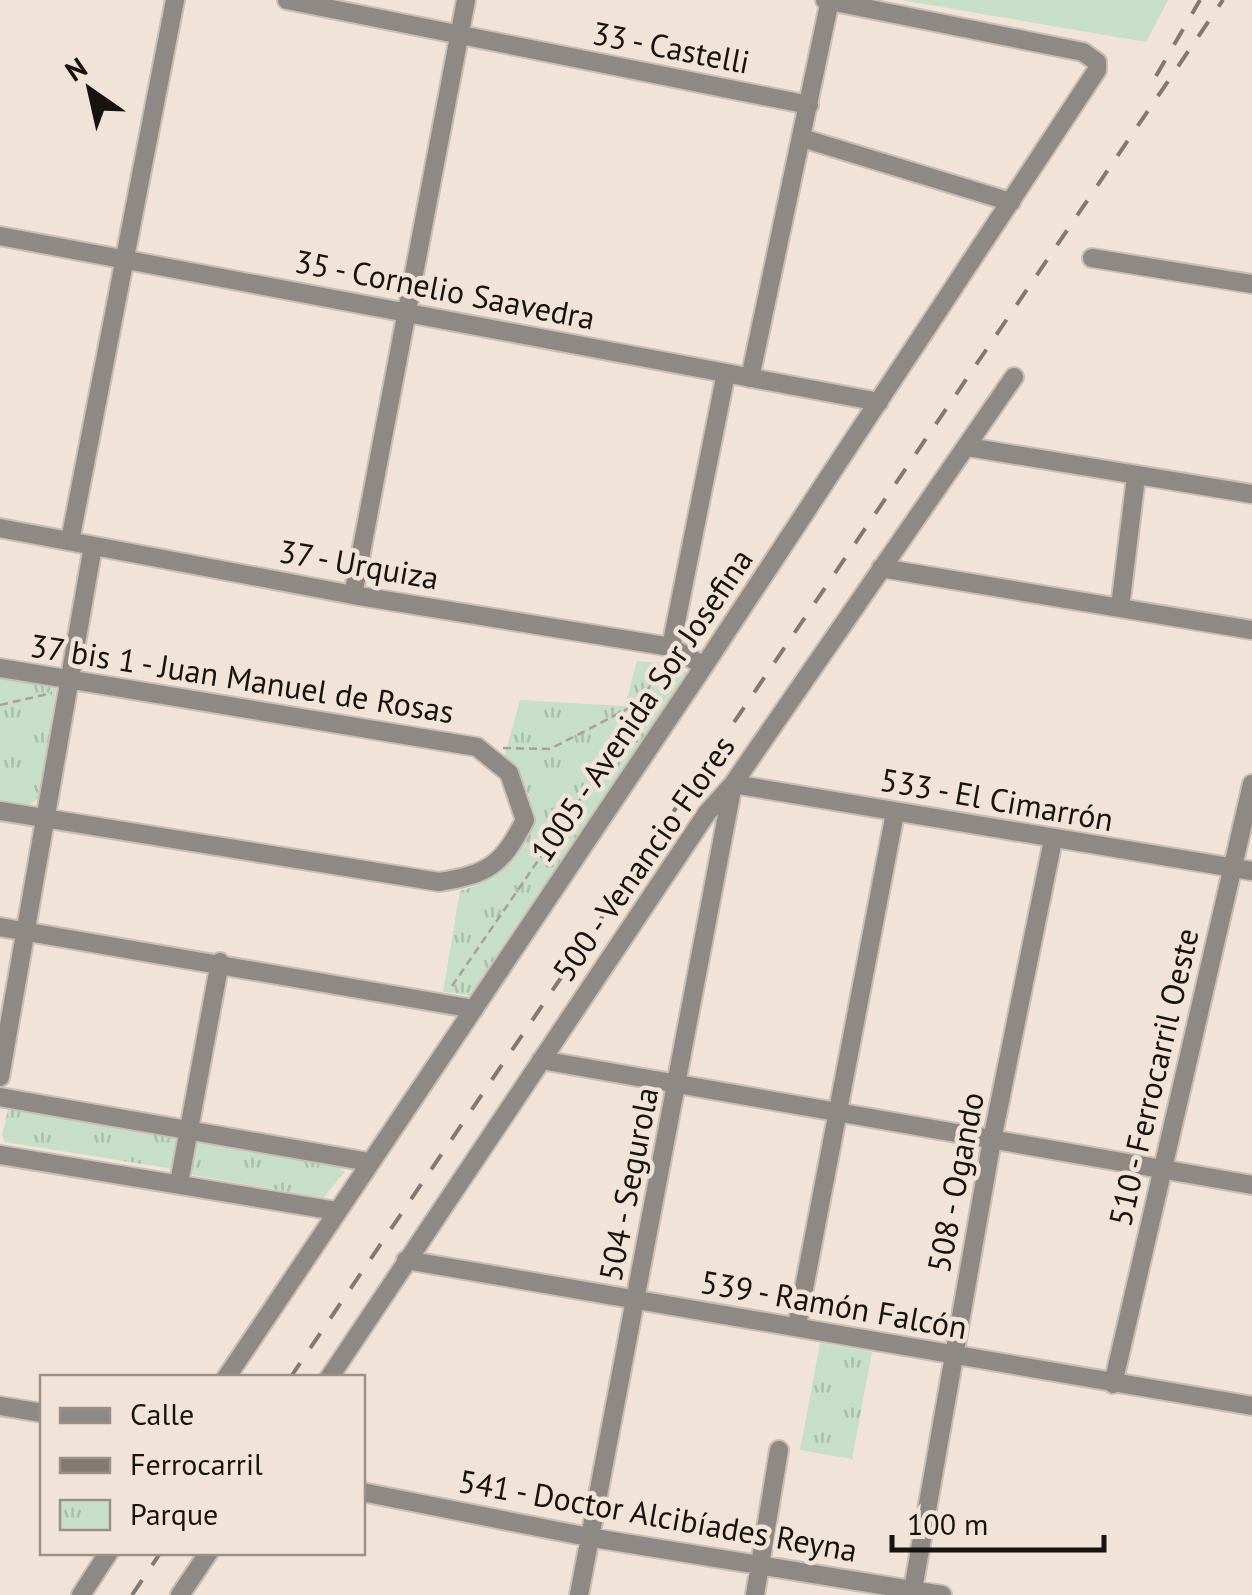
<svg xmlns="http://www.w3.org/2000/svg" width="1252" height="1595" font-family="'PT Sans',sans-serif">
  <defs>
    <pattern id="park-tufts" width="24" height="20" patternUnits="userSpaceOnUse" patternTransform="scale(2.5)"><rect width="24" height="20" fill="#c7dfc9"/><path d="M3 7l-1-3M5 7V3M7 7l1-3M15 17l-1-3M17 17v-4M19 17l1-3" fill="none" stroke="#aabeab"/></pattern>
  </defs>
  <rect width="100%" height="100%" fill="#f1e3d8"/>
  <!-- park -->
  <path fill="url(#park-tufts)" d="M637 661 673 664 690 674 475 996 443 992 460 891C525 873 559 811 504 758L520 700 625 706Z
    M0 675 56 689 42 790 39 798 28 806 0 800Z
    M9 1106 180 1131 174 1169 5 1142 2 1135Z
    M197 1143 339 1167 345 1172 323 1198 193 1175 189 1170Z
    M820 1343 872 1352 852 1459 800 1450Z"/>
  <!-- garden -->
  <path fill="#c7dfc9" d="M901 0H1168L1146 42Z"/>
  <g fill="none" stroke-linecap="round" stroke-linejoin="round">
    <!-- minor casing -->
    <g stroke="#cabeb4" stroke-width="22">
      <path id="minor" d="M287 0 809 105
        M802 138 1011 202
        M0 236 879 402
        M1092 258 1252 284
        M750 378 830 0
        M968 447 1252 494
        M0 528 353 595 671 647 704 666
        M70 541 175 0
        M881 568 1252 630
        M353 595 466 0
        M1120 607 1136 477
        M671 647 726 373
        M0 668 477 747 509 773 525 820C502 865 489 874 439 882L0 811
        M0 927 474 1009
        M541 1060 1252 1185
        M0 1077 93 546
        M0 1097 369 1162
        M0 1155 336 1211
        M179 1183 220 962
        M406 1260 1252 1406
        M797 1325 895 813
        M226 1378 704 666 1097 70V62L1083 52 825 0
        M329 1378 707 813 733 784 1014 377
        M1113 1384 1252 784
        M0 1406 42 1413
        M362 1492 588 1537 942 1595
        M81 1595 109 1552
        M180 1595 209 1552
        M579 1595 733 784 1252 871
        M755 1595 779 1450
        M912 1595 992 1140 1053 840"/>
    </g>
    <!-- path -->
    <path stroke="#aa9f96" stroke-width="2.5" stroke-dasharray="8 5" stroke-linecap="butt" d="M0 705 52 693
      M503 748 550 749 639 703
      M452 986 631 725C642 701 647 679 673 667"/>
    <!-- minor -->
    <use href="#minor" stroke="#8e8985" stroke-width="18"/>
    <!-- rail -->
    <path stroke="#827972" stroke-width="4" stroke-dasharray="18 18" stroke-linecap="butt" d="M1156 76 1200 0
      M290 1378 1223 0
      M132 1595 161 1552"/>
  </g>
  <g text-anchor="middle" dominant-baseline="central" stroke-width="9" stroke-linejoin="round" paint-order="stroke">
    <!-- street labels -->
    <g font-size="32" fill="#17130f" stroke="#f1e3d8">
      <text transform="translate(671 47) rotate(11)">33 - Castelli</text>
      <text transform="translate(445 289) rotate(11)">35 - Cornelio Saavedra</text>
      <text transform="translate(359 564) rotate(10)">37 - Urquiza</text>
      <text transform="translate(242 678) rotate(9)">37 bis 1 - Juan Manuel de Rosas</text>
      <text transform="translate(641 705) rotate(-56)">1005 - Avenida Sor Josefina</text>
      <text transform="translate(997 799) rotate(10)">533 - El Cimarrón</text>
      <text transform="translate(643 858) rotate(-55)">500 - Venancio Flores</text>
      <text transform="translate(1153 1077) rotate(-77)">510 - Ferrocarril Oeste</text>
      <text transform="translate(955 1182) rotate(-79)">508 - Ogando</text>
      <text transform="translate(628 1184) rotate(-79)">504 - Segurola</text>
      <text transform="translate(834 1304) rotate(10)">539 - Ramón Falcón</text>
      <text transform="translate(658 1515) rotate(10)">541 - Doctor Alcibíades Reyna</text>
    </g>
  </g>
  <!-- legend -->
  <rect x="40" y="1375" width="325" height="180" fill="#f1e3d8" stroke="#9a9088" stroke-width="2.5"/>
  <rect x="60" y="1408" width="50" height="15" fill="#8e8985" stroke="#9a9088" stroke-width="2.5"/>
  <text x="130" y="1425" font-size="30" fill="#17130f">Calle</text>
  <rect x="60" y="1458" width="50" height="15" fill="#827972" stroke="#9a9088" stroke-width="2.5"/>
  <text x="130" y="1475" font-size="30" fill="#17130f">Ferrocarril</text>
  <rect x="60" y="1500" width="50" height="30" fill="url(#park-tufts)" stroke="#9a9088" stroke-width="2.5"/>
  <text x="130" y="1525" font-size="30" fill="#17130f">Parque</text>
  <!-- north arrow -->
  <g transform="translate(90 90) rotate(326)" stroke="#f1e3d8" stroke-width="8" paint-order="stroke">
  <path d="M0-8L18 38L0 25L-18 38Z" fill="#17130f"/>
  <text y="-15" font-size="28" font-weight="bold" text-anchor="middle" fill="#17130f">N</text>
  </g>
  <!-- scale -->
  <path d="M892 1535v15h212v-15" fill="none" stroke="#17130f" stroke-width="5"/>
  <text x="907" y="1535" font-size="30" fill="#17130f" stroke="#f1e3d8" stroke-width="8" paint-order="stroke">100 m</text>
</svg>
